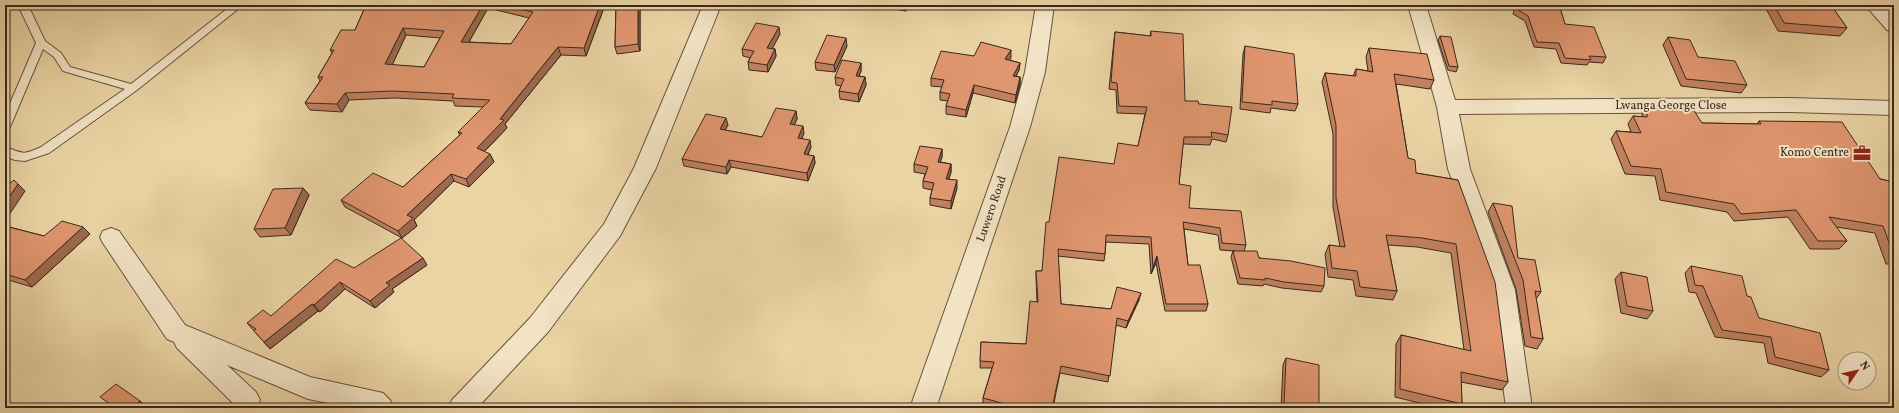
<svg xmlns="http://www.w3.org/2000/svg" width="1899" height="413" font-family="Vollkorn,serif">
  <rect width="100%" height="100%" fill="#ebd4a4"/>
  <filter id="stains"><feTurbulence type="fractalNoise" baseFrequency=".005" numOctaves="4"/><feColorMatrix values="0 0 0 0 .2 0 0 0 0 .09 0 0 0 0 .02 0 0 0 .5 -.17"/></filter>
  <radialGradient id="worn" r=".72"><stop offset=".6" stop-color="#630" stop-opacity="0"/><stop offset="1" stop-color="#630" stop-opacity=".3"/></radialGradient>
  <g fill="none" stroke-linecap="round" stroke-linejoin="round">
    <!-- service casing -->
    <g stroke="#665340" stroke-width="2">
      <path id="service" d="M18 5H28L45 41 61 53 70 67 131 84 232 5H243L137 90 49 153 25 161 15 160 5 156V147C23 153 22 156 41 147L125 89 63 71 54 57 43 49 10 127 5 131V115L36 43Z"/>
    </g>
    <!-- minor casing -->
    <g stroke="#665340" stroke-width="2">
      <path id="minor" d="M703 5H721L656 168 620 236 548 332 477 408H448L452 400 530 318 604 224 634 168Z
        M1036 5H1054L1045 72 1030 127 936 408H910L1010 127 1025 72Z
        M1408 5H1426L1455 100 1790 98 1894 101V115L1790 112 1459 114 1470 169 1515 290 1532 408H1506L1491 290 1448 169 1437 107Z
        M1865 5H1884L1894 15V32L1887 30Z
        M111 228 119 231 185 325 310 377 383 393 390 400 394 408H353L308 399 227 365 256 392 260 400 257 408H231L233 403 177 348 174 342 167 339 103 243 100 237 103 231Z"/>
    </g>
    <!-- service -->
    <use href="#service" fill="#f2e3c4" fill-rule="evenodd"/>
    <!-- minor -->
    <use href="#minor" fill="#f2e3c4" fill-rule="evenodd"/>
  </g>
  <!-- wall -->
  <path fill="#c1815f" stroke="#3a281e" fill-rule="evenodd" d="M366 5H605L586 56 561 55 505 124 507 128 484 152 490 154 494 162 469 187 454 181 414 220 417 226 402 238 345 207 341 200 403 187 460 135 458 132 483 107 455 106 453 101 395 98 349 100 342 112 310 110 305 103 320 81 318 77 332 53 330 50 355 30ZM488 8 529 18 511 44 469 42ZM406 35 440 38 424 67 392 65Z
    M616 5H640V51L617 54 615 47Z
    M889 5H909L906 11 889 8Z
    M1515 5H1559L1565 24 1606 57 1603 63 1589 62 1587 65 1561 63 1556 49 1534 47 1525 21 1513 14 1515 8 1518 7Z
    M1764 5H1831L1847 28 1840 36 1778 31Z
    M1886 5H1894V13Z
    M1151 31 1185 101 1199 104 1228 135 1226 142 1212 139 1210 145 1183 144 1179 184 1189 208 1246 245 1244 251 1324 286 1321 292 1282 288 1264 284 1263 286 1238 284 1231 257 1233 251H1235L1220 250 1218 235 1184 229 1188 265 1208 304 1206 311H1165L1156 263 1151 274 1149 244 1106 242 1105 254 1104 261 1058 256 1061 304 1111 309 1139 300 1126 328 1116 325 1108 382 1060 373 1053 408H996L983 405V398L992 368H980L981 342 1026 344 1037 302 1036 278V271H1042L1049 222 1114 164 1138 146 1145 114 1117 113 1116 90 1109 89 1114 40 1115 32 1150 36Z
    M780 34 772 48 775 49 776 56 768 72 749 70 748 62 750 58 743 56 742 49Z
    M1440 36 1458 67 1456 72 1448 70 1438 40Z
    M1668 37 1698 57 1747 85 1741 93 1681 86 1663 45Z
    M847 46 835 72 816 70 815 62Z
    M1245 46 1298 104 1295 111 1271 108 1270 113 1240 109 1243 54Z
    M1369 48 1434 80 1430 89 1396 84 1408 158 1416 173 1458 180 1508 382 1502 390 1461 382 1462 404 1458 408H1440L1395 397 1396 344 1401 335 1464 350 1451 253 1417 247 1388 245 1397 291 1393 300 1356 296 1353 280 1328 277 1325 254 1329 245 1340 247 1333 207V134L1322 82 1325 73 1353 76 1356 69 1368 71 1366 57Z
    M974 56 1011 58 1009 60 1020 63 1019 70 1016 76 1020 77V85L1015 103 973 93 966 117 946 114V106L948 101 940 100V92L942 87 931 86V78Z
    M861 63V71L859 76 865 77 866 85 859 102 840 99 839 91 841 86 836 85 835 77Z
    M1648 106 1702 123 1757 124 1759 121 1880 179 1894 182V264H1886L1875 233 1836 227 1847 241 1839 249H1810L1788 217 1734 221 1727 212 1660 200 1655 176 1625 174 1611 139 1616 131 1631 132 1628 124 1633 116 1642 117V114Z
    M796 111 797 119 794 125 804 133 802 138 811 147 808 155 814 156 815 163 808 181 731 167 727 174 684 166 682 159 728 125 725 130 762 137Z
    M942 149V157L940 162 951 164V172L949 179 957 188 951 209 930 205V198L932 190 923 188V181L925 174 914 172V164Z
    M303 188 309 195 291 235 260 237 254 229Z
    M1493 203 1518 258 1541 292 1536 299 1543 339 1537 349 1525 346 1516 289 1488 212Z
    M5 226 44 236 83 227 90 234 32 287 5 279Z
    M427 265 392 289 394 292 375 308 345 289 320 312 318 311 270 349 247 323 271 316 354 268Z
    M1691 266 1747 296 1759 318 1829 370 1821 377 1768 363 1764 343 1715 337 1696 293 1689 292 1685 273Z
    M1621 272 1653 311 1647 319 1621 313 1615 279Z
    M1286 358 1319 408H1281L1283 365Z"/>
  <!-- shaded-wall -->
  <path fill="#9d694e" stroke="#3a281e" d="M483 5H486L488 8 465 49 461 42Z
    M600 5H605L586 56 584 48Z
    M638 5H640V51L638 44Z
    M906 5H909L906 11Z
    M779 27 780 34 769 55 767 48Z
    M403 28 406 35 389 72 385 64Z
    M846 38 847 46 835 72 834 65Z
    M558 47 561 55 505 124 507 128 481 155 477 148Z
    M775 49 776 56 768 72 767 65Z
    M1011 50V58L1005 67V59Z
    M861 63V71L856 83V76Z
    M1020 63 1019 70 1012 83 1013 76Z
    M865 77 866 85 859 102 858 94Z
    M1020 77V85L1015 103 1016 95Z
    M974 85 973 93 966 117V110Z
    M345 93 349 100 342 112 337 104Z
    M796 111 797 119 791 131 790 124Z
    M726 118 728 125 721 137 720 129Z
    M803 126 804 133 799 145 798 138Z
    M810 140 811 147 805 161 804 154Z
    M942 149V157L938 170V162Z
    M490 154 494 162 469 187 466 179Z
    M814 156 815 163 808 181 807 173Z
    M729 160 731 167 727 174 726 167Z
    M951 164V172L946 186V179Z
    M451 174 454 181 414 220 417 226 402 238 398 231 407 215Z
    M957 180V188L951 209V201Z
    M18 184 25 191 5 221V203Z
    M303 188 309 195 291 235 285 228Z
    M83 227 90 234 32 287 25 280Z
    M1157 256 1156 263 1151 274 1153 267Z
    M423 258 427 265 392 289 394 292 375 308 370 301 386 283Z
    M340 282 345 289 320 312 314 305Z
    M1141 293 1139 300 1126 328 1128 321Z
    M312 304 318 311 270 349 264 342Z
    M140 401 145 405 141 408H132Z"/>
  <!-- building -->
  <path fill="#e0966f" stroke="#3a281e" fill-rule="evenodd" d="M366 5H483L461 42 511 44 533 12 502 5H600L584 48 558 47 500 119 504 120 477 148 490 154 466 179 451 174 407 215 413 218 398 231 341 200 373 173 403 187 462 133 458 132 490 100 452 98 454 94 392 91 345 93 337 104 305 103 323 77H318L334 50H330L341 30H355ZM403 28 444 31 424 67 385 64Z
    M616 5H638V44L615 47Z
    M1521 5H1559L1565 24 1594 27 1606 57 1589 56 1591 60 1565 58 1559 43 1537 42 1528 16 1515 8Z
    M1774 5H1831L1847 28 1784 23Z
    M756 23 779 27 767 48 775 49 767 65 748 62 754 51 742 49Z
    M1151 31 1183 34 1185 101H1198L1199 104 1232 107 1228 135 1211 132 1212 137H1184L1179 184 1191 186 1189 208 1241 211 1246 245 1222 243 1220 228 1183 222 1188 265H1200L1208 304H1166L1157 256 1153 267 1151 237 1106 235 1105 254 1058 249 1061 304 1111 309 1117 287 1141 293 1128 321 1117 318 1110 376 1061 366 1052 408H1009V405L983 398 994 362 980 361 981 342 1026 344 1030 301 1038 302 1036 271H1042L1046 222H1049L1059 157 1114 164 1118 143 1138 146 1147 107 1119 106 1117 83 1111 82 1115 32 1151 36Z
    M827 35 846 38 834 65 815 62Z
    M1440 36 1451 37 1458 67 1449 66Z
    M1668 37 1690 40 1698 57 1735 61 1747 85 1686 79Z
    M981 42 1011 50 1005 59 1020 63 1013 76 1020 77 1016 95 974 85 966 110 946 106 950 94 940 92 944 80 931 78 941 51 974 56Z
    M1245 46 1294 54 1298 104 1272 101V105L1242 102Z
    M1369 48 1427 54 1434 80 1394 74 1408 158 1415 160 1416 173 1458 180 1495 282 1508 382 1461 372 1462 404 1400 389 1401 335 1471 351 1456 244 1422 238 1386 235 1397 291 1360 287 1357 271 1332 268 1329 245 1345 247 1336 198V125L1325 73 1356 76V69L1373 72Z
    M842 60 861 63 856 76 865 77 858 94 839 91 844 79 835 77Z
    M1648 106H1683L1693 109 1702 123 1761 124 1759 121 1842 122 1880 179 1894 182V256L1883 226 1829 217 1847 241H1818L1796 210 1741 214 1734 204 1666 192 1661 169 1631 166 1616 131 1641 133 1633 116 1647 117Z
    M776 108 796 111 790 124 803 126 798 138 810 140 804 154 814 156 807 173 729 160 726 167 682 159 706 114 726 118 720 129 762 137Z
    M920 146 942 149 938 162 951 164 946 179 957 180 951 201 930 198 934 183 923 181 928 167 914 164Z
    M14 180 18 184 5 203V187Z
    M303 188 285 228 254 229 273 189Z
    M1493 203 1512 206 1518 258 1535 260 1541 292 1535 291 1543 339 1531 337 1523 280Z
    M62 221 83 227 25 280 5 274V226L44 236Z
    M401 238 423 258 386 283 390 285 370 301 340 282 314 305 312 304 264 342 254 331 256 329 247 323 263 310 271 316 336 259 354 268Z
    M1233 251H1257L1259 258 1291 261 1325 268 1324 286 1284 282 1265 278V280L1240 278Z
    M1691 266 1742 276 1747 296 1751 297 1759 318 1820 333 1829 370 1775 357 1771 337 1722 330 1703 286 1695 285Z
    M1621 272 1647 277 1653 311 1627 306Z
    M1286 358 1319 365V408H1295L1284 406Z
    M116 384 140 401 132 408H116L100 397Z"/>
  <!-- icons -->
  <defs>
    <g id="office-bare" transform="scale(1.38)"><path d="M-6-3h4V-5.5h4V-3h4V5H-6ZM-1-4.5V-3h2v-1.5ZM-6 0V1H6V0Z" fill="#8f2418" stroke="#f2e3c4" stroke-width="2.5" paint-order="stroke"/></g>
  </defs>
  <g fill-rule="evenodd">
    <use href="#office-bare" x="1862" y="153"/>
  </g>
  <g text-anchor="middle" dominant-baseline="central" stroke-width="4" stroke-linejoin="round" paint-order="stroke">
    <!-- street labels -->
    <g font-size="12" fill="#3a281e" stroke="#f2e3c4">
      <text x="1671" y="106">Lwanga George Close</text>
      <text transform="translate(992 209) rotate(-71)">Luwero Road</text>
    </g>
    <!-- poi labels -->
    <g font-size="12" fill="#3a281e" stroke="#f2e3c4" text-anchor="end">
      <text x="1849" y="153">Komo Centre</text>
    </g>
  </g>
  <!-- margin -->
  <rect width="1899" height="413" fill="none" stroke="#ebd4a4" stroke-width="20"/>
  <rect x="6" y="6" width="1887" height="401" fill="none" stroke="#3a281e" stroke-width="2"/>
  <rect x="10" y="10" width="1879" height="393" fill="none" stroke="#3a281e"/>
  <!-- north arrow -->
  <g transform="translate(1857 371) rotate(56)"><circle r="19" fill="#f2e3c4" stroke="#a89882"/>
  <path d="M0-3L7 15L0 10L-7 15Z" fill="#8f2418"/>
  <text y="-6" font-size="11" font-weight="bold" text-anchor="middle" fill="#3a281e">N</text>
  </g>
  <rect width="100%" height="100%" filter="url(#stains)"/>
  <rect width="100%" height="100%" fill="url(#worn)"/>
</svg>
